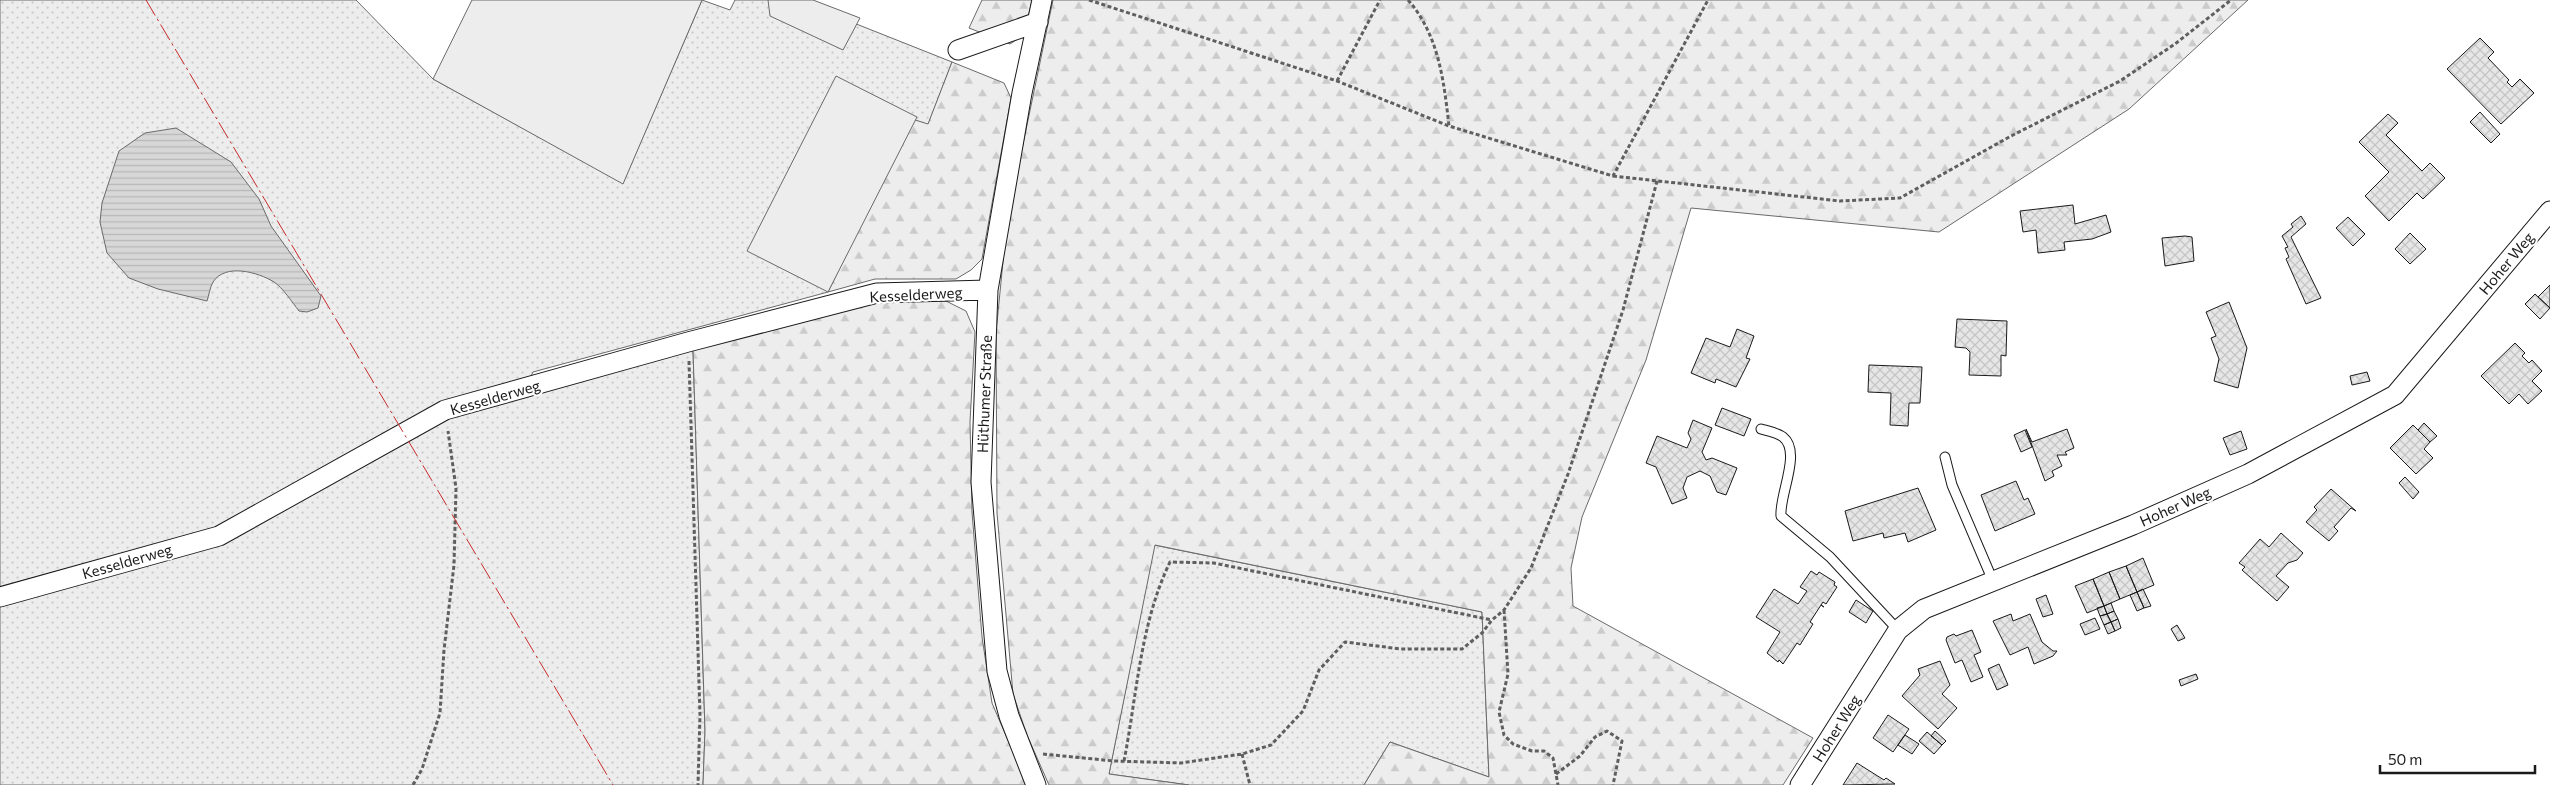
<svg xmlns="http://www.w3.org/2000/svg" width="2550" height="785" font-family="Commissioner,sans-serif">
  <defs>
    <pattern id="grass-dots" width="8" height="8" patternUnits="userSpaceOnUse" patternTransform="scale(1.25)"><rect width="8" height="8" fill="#ededed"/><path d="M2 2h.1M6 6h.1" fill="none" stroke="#cbcbcb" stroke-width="1.8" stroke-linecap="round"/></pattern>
    <pattern id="forest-firs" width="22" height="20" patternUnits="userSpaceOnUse" patternTransform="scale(1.25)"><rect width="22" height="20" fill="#ededed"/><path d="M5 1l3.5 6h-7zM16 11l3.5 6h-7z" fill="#cbcbcb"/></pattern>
    <pattern id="water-rules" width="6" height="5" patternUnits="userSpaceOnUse" patternTransform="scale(1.25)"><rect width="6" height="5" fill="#d7d7d7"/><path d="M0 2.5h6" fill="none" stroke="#b8b8b8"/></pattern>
    <pattern id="building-cross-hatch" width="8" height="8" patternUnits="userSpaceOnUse" patternTransform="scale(1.25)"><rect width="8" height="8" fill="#e6e6e6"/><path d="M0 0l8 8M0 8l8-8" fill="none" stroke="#c5c5c5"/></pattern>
  </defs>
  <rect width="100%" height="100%" fill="#fff"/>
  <!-- grass -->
  <path fill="url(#grass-dots)" stroke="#6a6a6a" d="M0 0H356L433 79 623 183 702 0 730 10 735 0H796L952 62 928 125 912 119 828 292 533 372 521 396 693 350 705 731 703 785H0Z
    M1154 545 1482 612 1489 777 1390 742 1364 785H1189L1109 774Z"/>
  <!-- forest -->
  <path fill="url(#forest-firs)" stroke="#6a6a6a" d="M982 0H1032L1024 35 1010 44 969 28Z
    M1053 0H2248L2129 109 1939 232 1691 208 1646 360 1582 517 1571 568 1573 606 1813 738 1783 785H1364L1390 742 1489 777 1482 612 1155 545 1109 774 1189 785H1049L1027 735 1013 694 997 513 996 333 1007 221Z
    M952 62 1004 83 1011 98 982 259 971 270 956 279H875L828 292 912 119 928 124Z
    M878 301H946L966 311 975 332 970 422 972 512 982 637 992 703 1027 785H703L705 731 693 350Z"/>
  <!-- built -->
  <path fill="#ededed" stroke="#6a6a6a" d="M472 0H702L623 184 433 79Z
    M768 0H813L860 18 843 50 770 16Z
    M836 76 917 117 828 292 747 251Z"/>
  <!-- water -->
  <path fill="url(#water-rules)" stroke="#6a6a6a" d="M176 128 231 162 259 199 271 226 321 296 318 308 307 312 299 311C292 302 283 288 274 282 258 272 225 263 213 282 210 287 209 295 207 301L158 289 129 278 107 253 100 222 102 203 119 151 145 133Z"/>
  <!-- building -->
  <path fill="url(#building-cross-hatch)" stroke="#1a1a1a" d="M2480 38 2494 52 2488 58 2509 80 2507 82 2512 87 2520 79 2534 93 2501 124 2447 69Z
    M2480 112 2500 134 2491 143 2470 122Z
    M2388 114 2398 123 2386 135 2422 171 2430 163 2445 178 2423 199 2417 193 2389 221 2365 196 2389 172 2359 142Z
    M2073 205 2075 224 2106 215 2111 232 2092 239 2064 242 2065 250 2038 253 2036 230 2023 232 2020 211Z
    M2301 216 2306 224 2291 237 2321 298 2306 304 2286 259 2289 257 2285 248 2288 247 2282 236 2293 227 2291 224Z
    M2348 217 2365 234 2353 246 2336 228Z
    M2410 233 2426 249 2410 264 2395 249Z
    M2185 236 2192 237 2194 261 2165 266 2162 238Z
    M2550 285V308L2538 297Z
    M2535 294 2550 308 2540 319 2525 304Z
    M2229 302 2247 348 2238 388 2214 381 2219 359 2211 338 2216 336 2206 312Z
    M1957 319 2007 321 2006 356 2001 355V376L1969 375 1970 352 1966 348 1955 347Z
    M1737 329 1754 336 1746 358 1750 359 1736 387 1716 379 1715 383 1691 373 1706 338 1730 347Z
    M2515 343 2525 353 2522 356 2529 363 2532 360 2542 371 2532 381 2542 391 2528 404 2519 394 2509 404 2481 376Z
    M1869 365 1922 367 1920 403H1909L1908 426 1890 425 1891 393 1868 392Z
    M2367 372 2370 381 2352 385 2350 376Z
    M1722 408 1751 419 1744 436 1715 425Z
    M1693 420 1712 428 1702 452 1706 460 1712 458 1737 468 1726 495 1717 492 1710 476 1700 471 1687 477 1683 488 1687 498 1672 504 1656 467 1646 463 1657 436 1687 448 1691 439 1688 433Z
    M2424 423 2437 436 2430 442 2418 430Z
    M2413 425 2430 442 2424 449 2433 458 2416 474 2390 448Z
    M2026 429 2032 442 2067 429 2074 448 2065 452 2067 455H2057L2062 466 2052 471 2054 476 2045 481Z
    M2025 430 2032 447 2021 452 2014 435Z
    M2241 431 2247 449 2230 455 2223 438Z
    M2405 477 2419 492 2413 499 2399 483Z
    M2016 481 2024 500 2028 498 2035 514 1995 531 1981 495Z
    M1918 488 1936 530 1908 542 1905 533 1884 538 1883 533 1853 541 1845 511Z
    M2331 489 2356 511 2351 508 2334 527 2338 531 2329 541 2306 522 2317 510 2314 507Z
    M2281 533 2303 553 2297 560 2288 563 2276 576 2289 587 2277 601 2242 570 2245 567 2239 563 2260 539 2269 547Z
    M2143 558 2154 585 2137 592 2126 566Z
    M2126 566 2137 592 2120 599 2109 572Z
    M1811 571 1817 575 1819 572 1835 582 1834 585 1837 587 1826 604 1823 602 1821 605 1824 607 1821 605 1810 622 1813 624 1800 645 1797 643 1783 664 1779 660 1778 662 1767 653 1780 632 1756 617 1774 589 1798 604 1807 591 1800 587Z
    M2109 572 2120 599 2104 606 2093 579Z
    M2093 579 2104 606 2087 613 2075 586Z
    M2143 589 2151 606 2144 608 2137 592Z
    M2137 592 2144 608 2137 611 2130 595Z
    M2046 595 2053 614 2043 617 2036 599Z
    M1856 600 1873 611 1866 623 1849 612Z
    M2111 603 2114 611 2107 614 2104 606Z
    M2104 606 2107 614 2100 616 2097 608Z
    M2114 611 2118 619 2111 622 2107 614Z
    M2011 614 2013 621 2030 614 2042 642 2053 651H2057L2053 656 2034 664 2028 647 2010 655 1993 621Z
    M2107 614 2111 622 2104 625 2100 616Z
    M2095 618 2100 629 2085 635 2080 624Z
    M2118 619 2121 628 2115 631 2111 622Z
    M2111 622 2115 631 2108 634 2104 625Z
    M2177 625 2185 638 2178 641 2171 629Z
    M1972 630 1981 652 1974 655 1983 677 1971 682 1962 660 1955 663 1946 640 1947 637 1954 634 1956 636Z
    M1940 661 1950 685 1942 694 1957 708 1938 729 1902 696 1920 675 1918 669Z
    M1999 664 2008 685 1997 690 1988 669Z
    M2196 674 2198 679 2181 686 2179 680Z
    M1888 715 1909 729 1893 752 1873 738Z
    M1935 731 1946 741 1942 745 1931 736Z
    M1927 732 1942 745 1934 754 1919 741Z
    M1905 735 1919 744 1912 754 1898 745Z
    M1857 763 1884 780 1886 778 1895 784 1843 785Z"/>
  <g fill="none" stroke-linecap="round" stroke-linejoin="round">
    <!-- lane casing -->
    <g stroke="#1a1a1a" stroke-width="11">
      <path id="lane" d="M1761 429C1768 431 1778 433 1783 437 1802 452 1779 495 1781 516L1830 557 1898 630
        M1945 457 1952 485 1993 581"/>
    </g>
    <!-- street casing -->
    <g stroke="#1a1a1a" stroke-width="21">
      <path id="street" d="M958 50 1038 22
        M0 597 219 536 445 410 688 342 877 293 988 290
        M1036 785 1009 716 997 671 981 482 988 290 1022 93 1042 0
        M1800 785 1898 630 1924 609 2133 525 2248 474 2395 395 2550 211"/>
    </g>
    <!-- path -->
    <path stroke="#5f5f5f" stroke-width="3" stroke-dasharray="4 2.5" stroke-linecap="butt" d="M1089 0 1337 81 1449 126 1613 176 1708 0
      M1408 0C1439 35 1444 82 1449 126
      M1337 81 1380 0
      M1613 176 1840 201 1900 198 2011 136 2120 81 2175 44 2231 0
      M689 361 700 715 698 785
      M1504 610 1508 674 1499 712 1504 735 1513 744 1532 751H1544L1553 758 1558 785
      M1043 754 1114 761 1181 763 1242 754 1271 745 1303 711 1319 670 1345 642 1401 649H1462L1482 633 1492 620 1504 610 1531 568 1568 474 1623 310 1657 181
      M1242 754 1250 785
      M1124 761C1137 695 1140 624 1170 562L1214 563 1492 620
      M1556 774 1580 756 1595 737 1607 731 1622 741 1613 785
      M413 785 422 769 440 713 444 650 454 565 456 488 448 431"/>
    <!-- lane -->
    <use href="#lane" stroke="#fff" stroke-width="9"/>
    <!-- street -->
    <use href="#street" stroke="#fff" stroke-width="19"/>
    <!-- power -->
    <path stroke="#c62828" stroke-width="1" stroke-dasharray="18 4 2.5 4" stroke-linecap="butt" d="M146 0 613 785"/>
  </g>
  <g text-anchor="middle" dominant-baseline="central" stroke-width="4" stroke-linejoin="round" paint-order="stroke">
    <!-- street labels -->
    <g font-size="15" fill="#1a1a1a" stroke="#fff">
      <text transform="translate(2506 263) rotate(-50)">Hoher Weg</text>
      <text transform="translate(916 294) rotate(-3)">Kesselderweg</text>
      <text transform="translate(984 394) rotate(-88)">Hüthumer Straße</text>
      <text transform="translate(495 397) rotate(-16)">Kesselderweg</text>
      <text transform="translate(2175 506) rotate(-24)">Hoher Weg</text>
      <text transform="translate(127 561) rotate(-16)">Kesselderweg</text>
      <text transform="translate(1836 728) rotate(-58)">Hoher Weg</text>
    </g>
  </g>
  <!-- scale -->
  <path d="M2380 765v8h155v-8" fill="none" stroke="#1a1a1a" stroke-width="2.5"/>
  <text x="2388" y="765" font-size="15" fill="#1a1a1a" stroke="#ffffff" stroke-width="4" paint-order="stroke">50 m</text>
</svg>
